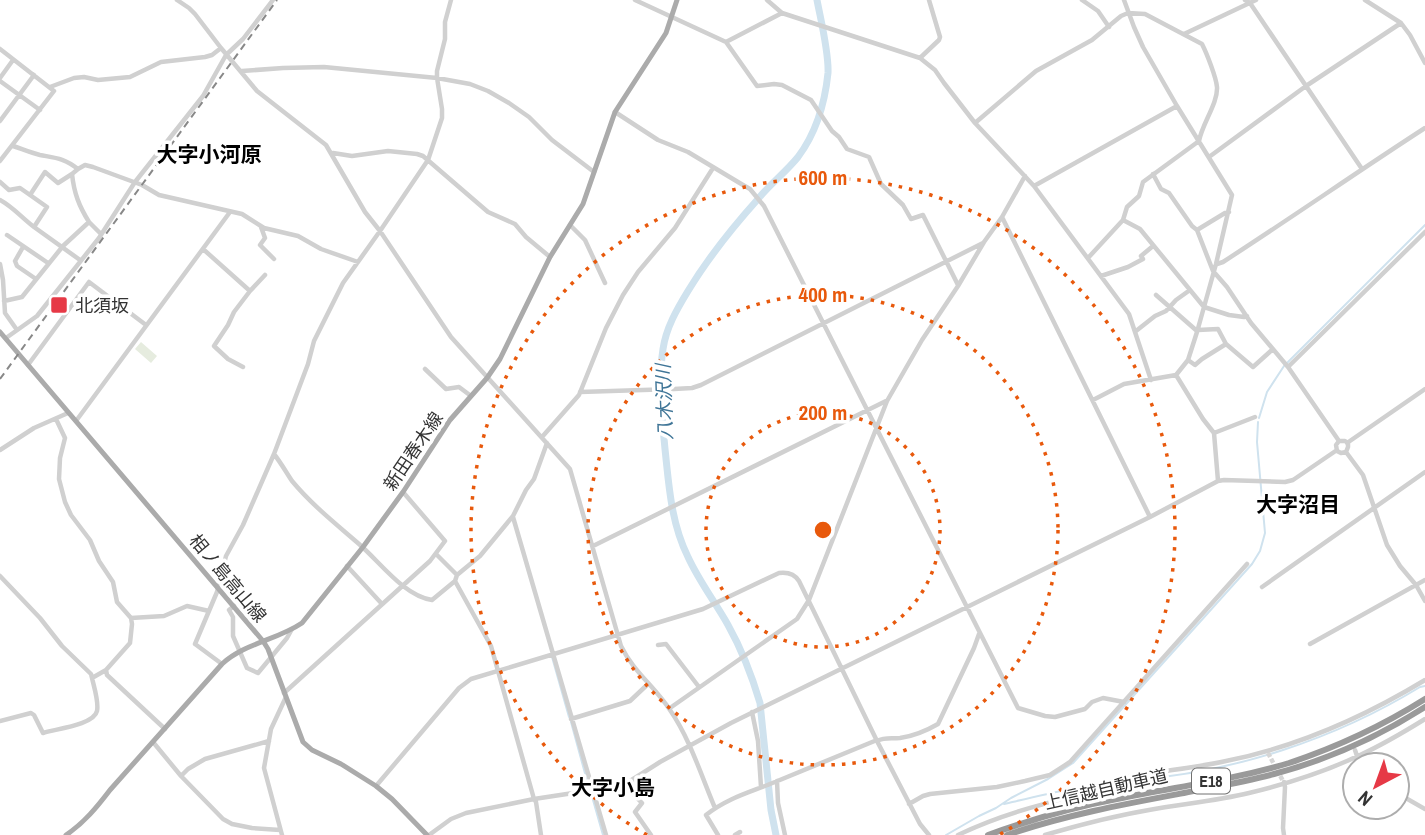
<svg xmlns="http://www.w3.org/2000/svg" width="1425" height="835" font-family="'Archivo Narrow','Noto Sans JP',sans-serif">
  <rect width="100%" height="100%" fill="#fff"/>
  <!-- green -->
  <path fill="#e6ecdf" d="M141 342 157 356 151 363 135 349Z"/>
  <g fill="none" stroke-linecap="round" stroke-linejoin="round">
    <!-- stream -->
    <path stroke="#cfe2ee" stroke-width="2" d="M1259 418 1267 392 1284 366 1425 225
      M552 657 569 717
      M571 722 589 788
      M1134 780C1235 772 1335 739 1420 687L1425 686
      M591 793 603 835
      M1004 804C1046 794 1086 784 1129 780
      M946 835 979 816 996 808 1011 798 1048 779 1073 763 1252 564 1260 551 1265 533 1257 442 1258 422"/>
    <!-- river -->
    <path stroke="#cfe2ee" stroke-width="7" d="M776 835 771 810 760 703C752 676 742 650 728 625 715 602 699 581 688 557 671 523 669 486 665 449 662 416 658 382 663 349 666 328 677 309 688 291 708 258 732 228 758 199 770 184 786 172 798 157 816 133 825 102 828 73 829 53 821 21 817 0"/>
    <!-- minor-tunnel -->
    <path stroke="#d6d6d6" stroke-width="4.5" stroke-dasharray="4.5 2" stroke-linecap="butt" d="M1268 753 1283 781"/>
    <!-- minor -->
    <path stroke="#d0d0d0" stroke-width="4.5" d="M177 0 189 8 195 14 221 48 257 91 326 145 365 212 380 231 451 337 570 469 621 646C633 671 655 687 670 710 690 739 701 775 715 808
      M635 0 726 42 782 13
      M767 0 782 13 920 58 935 70 944 83 975 123 1034 186 1129 314 1151 380
      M1082 0 1098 11 1109 27
      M1245 0 1250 3 1362 169
      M1365 0 1401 23 1410 35 1425 63
      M1184 34 1256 0
      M726 42 757 86 774 84 782 85 811 100 832 131 839 137 847 149 869 157 881 184 903 205 911 219 923 215 958 285
      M0 49 54 91 0 161
      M920 58 939 40 940 37 929 0
      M242 71 283 68 324 67 437 78 470 84 488 91 509 103 529 117 552 140 594 172
      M0 78 13 60
      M0 81 40 110
      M50 87 74 78 84 77 98 80 130 77 161 62 205 57 212 55 221 48
      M615 112 658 140 688 152 743 185 750 189 764 206 1018 708 1045 716 1055 717 1085 709 1092 702 1103 698 1124 702
      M0 121 34 75
      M975 123 1036 71 1092 40 1121 16 1128 13 1145 14 1202 44C1207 54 1216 77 1217 87 1218 103 1202 124 1199 141L1143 182 1139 196 1127 207 1123 220 1088 258
      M13 146C22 149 31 153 40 155 56 158 64 158 78 169L85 165 93 167 142 185 159 195 242 214 264 228 298 236 321 249 358 262
      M333 153 352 156 388 151 417 154 423 156 488 212 515 224 526 237 550 257
      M1209 157 1306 86 1401 23
      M78 169 72 174C74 193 79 206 89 222
      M1153 174 1161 189 1169 193 1192 226 1197 230 1213 271 1227 287 1251 323 1288 367 1339 441
      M0 182 9 190 20 188 30 195 45 172 58 183 72 174
      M1034 186 1177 106
      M0 200C13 207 22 218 34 227L47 207 30 195
      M1002 217 1150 517
      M1123 220 1140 229 1204 307 1229 315 1244 317 1247 316
      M570 225 585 240 605 283
      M34 227 80 260
      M261 227 265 238 260 245 274 259
      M1197 230 1225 213 1229 212
      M7 235 48 263
      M23 247 15 261 17 266 36 279
      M203 249 250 291 265 275
      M0 264 3 280 5 313 17 330
      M1217 264 1223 262C1291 218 1357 172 1425 128
      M1101 276 1128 267 1143 259 1141 256 1153 246
      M1156 295 1197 331
      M4 301 22 297 63 246 89 222 101 234
      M1198 330 1218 329 1226 344
      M1136 331 1155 316 1166 311 1176 300 1190 290
      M6 338 37 316 99 238 135 182 203 96 226 55 243 39 273 0
      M1188 360 1195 365 1202 359 1226 344 1253 367 1273 349
      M28 365 89 282 146 325
      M243 367 228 359 214 346 228 325 234 312 250 291
      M1288 367 1425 232
      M425 369 446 389 459 387 471 396
      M1176 375 1203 419 1214 433 1218 481
      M580 392 674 389 692 388 701 385 983 243
      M1093 400 1124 384 1176 375 1188 360 1197 332 1216 264 1232 195 1177 106 1143 47 1134 27 1124 0
      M76 421 230 212
      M1214 433 1255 417
      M542 437 579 395 606 328 623 295 638 272 675 228 713 168
      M1347 443 1425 389
      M0 450 34 428 68 413
      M1346 452 1341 453 1337 451 1336 445 1339 441H1345L1348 443V447L1346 452 1363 475 1387 545 1400 566 1416 585 1425 601
      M274 454C281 463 286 472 292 481 312 505 336 524 359 544 380 562 404 596 432 600L455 581
      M513 517 606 835
      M593 546 886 401
      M436 554 457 575
      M347 566 382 604
      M0 576 40 618 62 646 91 674 92 678
      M1262 587 1425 472
      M234 606 229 610 233 617V636L247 668 258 673 287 638 292 629
      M131 618 164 616 187 606 209 611
      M1310 644 1425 580
      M658 645 666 644 699 687
      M222 664 195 644 217 592 226 556 243 525 274 454 308 364 314 341 343 283 380 231 428 160 442 118V109L437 78V71L445 39V22L451 0
      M106 670 107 675 165 729
      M284 693 430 561 445 541 403 492
      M670 708 797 619 809 600 887 401 922 340 958 286 984 242 1002 217 1025 176
      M752 712 758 741 761 787
      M571 719 630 701 648 684
      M0 721 31 713 34 715 43 733C55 729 94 725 97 711 99 702 94 687 92 678L106 670 130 643 132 624 131 618 117 602 113 582 99 561 90 540 71 515 65 502 59 479 60 458 65 438 56 419
      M877 741C885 737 891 739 900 738 914 736 926 731 938 724L974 648 979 634
      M153 742 181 776 223 819 232 824 252 828 280 830
      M1355 750 1360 765
      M181 776 188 769 205 759 269 741
      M636 779 631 786 634 795 642 803 635 812 651 835
      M777 781 778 803 785 835
      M1284 782 1285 787 1283 828 1284 835
      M376 786 459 688 471 679 703 609 779 573C787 572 794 573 799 581L877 741 920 824 929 835
      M1136 789 1130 776C1162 771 1194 768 1226 761 1296 747 1364 717 1425 680
      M1397 793 1425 809
      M909 804 923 796 930 794 997 787 1025 781 1050 775 1070 762 1247 564
      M282 835 264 768 271 729 285 699
      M429 835 451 819 466 813 534 799 593 790 630 781 660 762 731 723 1150 517 1218 481 1224 480 1285 482 1293 480 1337 450
      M541 835 536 802 534 799 491 646 455 581 457 575 480 556 513 516 526 490 534 479 547 443
      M718 835 706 815C727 798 751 792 775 782 809 768 843 754 877 740
      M735 835 740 832
      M958 835C1014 808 1074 796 1134 784
      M1045 835C1079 825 1114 816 1149 810 1182 804 1216 801 1249 793 1286 784 1325 772 1360 755 1382 745 1404 732 1425 719"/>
    <!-- major -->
    <path stroke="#ababab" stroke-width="5" d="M0 332 263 641 268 649 303 742 312 750 341 764 376 786 392 799 427 835
      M66 835C84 823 97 807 110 790L222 664C245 643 277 640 302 623L363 547 403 492 450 420 487 378 500 359 550 257 583 204 615 112 666 33 677 0"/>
    <!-- highway -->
    <path stroke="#9a9a9a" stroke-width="6" d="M988 835C1030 820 1073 807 1117 799 1174 787 1233 780 1289 763 1337 747 1382 726 1425 699
      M1007 835C1065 815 1125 804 1184 793 1214 787 1244 782 1274 774 1327 760 1378 737 1425 707"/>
    <!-- rail -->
    <path stroke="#888" stroke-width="2" stroke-dasharray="7 5" stroke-linecap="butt" d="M0 379 277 0"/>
  </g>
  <!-- distance rings -->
  <g fill="none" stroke="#e8590c" stroke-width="3.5" stroke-dasharray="3.5 7">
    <circle cx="823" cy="530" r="117"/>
    <circle cx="823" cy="530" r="235"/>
    <path d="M647 835A352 352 0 1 1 999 835"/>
  </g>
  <!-- markers -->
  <rect fill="#e63946" stroke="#fff" stroke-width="2.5" x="50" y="296" width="18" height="18" rx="3.5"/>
  <g text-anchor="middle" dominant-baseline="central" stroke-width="7" stroke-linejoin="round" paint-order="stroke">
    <!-- shield labels -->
    <rect fill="#fff" stroke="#707070" stroke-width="2" x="1192" y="768.5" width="38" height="25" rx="5"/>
    <g font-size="16" font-weight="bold" fill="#333">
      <text x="1211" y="781">E18</text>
    </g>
    <!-- poi labels -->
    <g font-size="18" fill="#333" stroke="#fff" text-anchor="start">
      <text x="75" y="305">北須坂</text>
    </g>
    <!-- street labels -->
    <g font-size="18" fill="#333" stroke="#fff">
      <text transform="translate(413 451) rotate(-56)">新田春木線</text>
      <text transform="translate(228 578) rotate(50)">相ノ島高山線</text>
      <text transform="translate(1106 789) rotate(-13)">上信越自動車道</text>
    </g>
    <!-- water labels -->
    <g font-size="19" font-style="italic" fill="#3f7597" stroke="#fff">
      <text transform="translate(664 402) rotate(-92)">八木沢川</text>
    </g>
    <!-- quarter labels -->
    <g font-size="21" font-weight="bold" fill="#000" stroke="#fff">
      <text x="209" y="154">大字小河原</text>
      <text x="1298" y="504">大字沼目</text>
      <text x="613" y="787">大字小島</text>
    </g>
  </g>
  <circle cx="823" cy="530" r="10" fill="#e8590c" stroke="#fff" stroke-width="3.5"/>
  <g font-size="21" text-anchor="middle" font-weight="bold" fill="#e8590c" stroke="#fff" stroke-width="7" stroke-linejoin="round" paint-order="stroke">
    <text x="823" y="185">600 m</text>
    <text x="823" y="302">400 m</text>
    <text x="823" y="420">200 m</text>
  </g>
  <!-- north arrow -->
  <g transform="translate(1376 786) rotate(221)"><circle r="33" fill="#ffffff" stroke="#adadad" stroke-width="2"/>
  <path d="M0-5L12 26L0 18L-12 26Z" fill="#e63946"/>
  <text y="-10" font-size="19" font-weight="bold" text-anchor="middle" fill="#333333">N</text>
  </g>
</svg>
